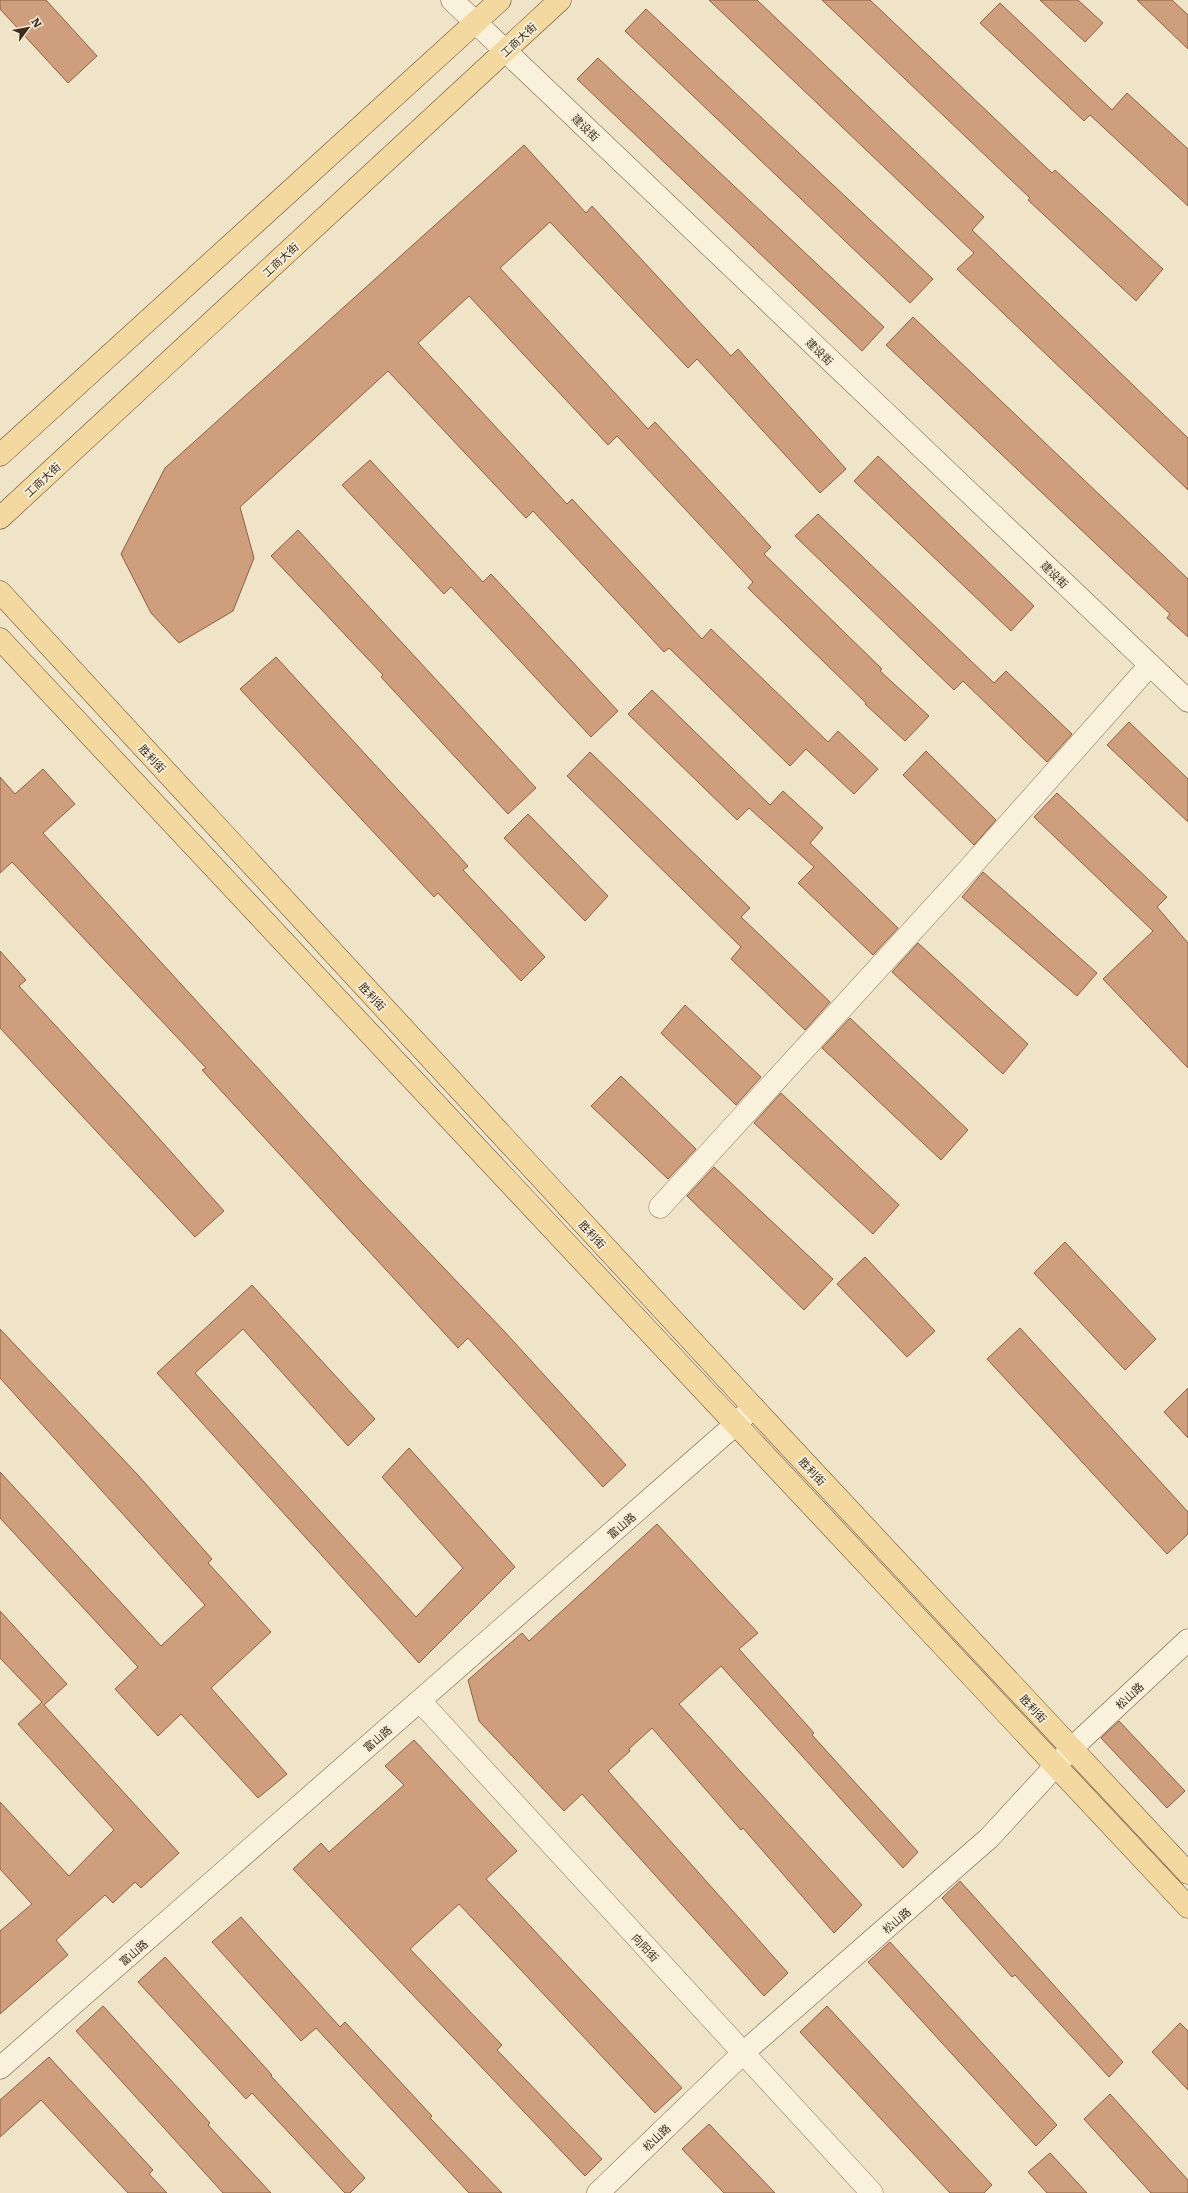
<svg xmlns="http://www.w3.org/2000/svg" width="1188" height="2193" font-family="Literata,'Noto Sans SC',serif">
  <rect width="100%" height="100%" fill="#f0e4c8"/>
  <!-- building -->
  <path fill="#cf9f7d" stroke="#8d5f41" d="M0 0H46L97 56 68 83 0 9Z
    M709 0H757L984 217 972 230 1188 438V490L957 269 974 253Z
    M822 0H870L1052 173 1055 170 1163 269 1136 301 1028 200 1030 198Z
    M1040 0H1078L1103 23 1085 42Z
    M1137 0H1172L1188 15V49Z
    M1000 3 1112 110 1127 93 1188 149V206L1090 115 1084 121 980 23Z
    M646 9 933 279 910 303 625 31Z
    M598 58 884 327 862 351 577 79Z
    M524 145 586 213 592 206 731 356 738 349 846 469 820 493 697 359 688 368 550 222 500 268 648 429 655 422 771 547 764 554 882 669 880 671 929 716 905 741 865 704 866 703 748 588 753 582 617 436 608 445 469 296 418 343 567 504 572 499 702 639 711 629 828 742 838 731 878 769 854 794 806 749 790 766 669 648 664 652 533 511 526 518 388 371 240 507 254 558 233 611 179 643 151 613 121 554 165 468Z
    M913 317 1188 579V637L1167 618 1170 614 886 345Z
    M878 456 1034 606 1011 631 854 481Z
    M370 460 483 582 491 574 618 711 591 737 451 587 444 594 342 485Z
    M818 514 994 683 1006 671 1072 734 1047 762 963 681 954 690 795 536Z
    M298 530 536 788 508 814 381 677 383 675 271 556Z
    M276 657 468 866 463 870 545 957 521 981 438 893 434 897 240 689Z
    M652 690 770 805 783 791 823 828 810 843 898 928 873 955 798 883 814 867 749 808 737 820 628 714Z
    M1129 722 1188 779V822L1107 745Z
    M926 751 996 820 974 845 903 775Z
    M590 752 750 908 741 917 830 1002 805 1030 731 959 741 947 567 776Z
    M43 769 75 804 43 833 361 1181 504 1331 626 1465 603 1487 468 1338 458 1348 202 1070 206 1068 12 862 0 873V777L15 794Z
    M1057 793 1167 897 1157 907 1188 943V1068L1103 979 1153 931 1034 817Z
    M528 814 608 896 585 921 504 838Z
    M983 872 1097 973 1077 996 962 897Z
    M918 943 1028 1044 1003 1074 892 972Z
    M0 951 26 980 19 986 137 1114 224 1211 195 1237 0 1028Z
    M685 1005 761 1077 736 1105 661 1033Z
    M850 1018 968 1130 941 1160 822 1048Z
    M621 1076 696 1149 668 1179 591 1106Z
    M781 1093 899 1205 873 1234 754 1123Z
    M714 1167 833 1279 804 1310 687 1196Z
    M1065 1242 1156 1339 1125 1370 1034 1273Z
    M865 1257 935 1331 907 1357 837 1284Z
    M252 1285 375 1419 348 1446 243 1329 195 1373 416 1617 463 1568 382 1477 409 1448 515 1567 419 1663 157 1373Z
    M1020 1328 1188 1512V1534L1167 1554 987 1359Z
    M0 1329 137 1474 212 1559 208 1563 271 1632 211 1688 287 1774 258 1798 181 1714 158 1736 115 1689 138 1667 0 1518V1472L161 1646 205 1605 0 1378Z
    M1188 1388V1438L1164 1412Z
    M657 1524 758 1633 739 1649 814 1733 812 1735 918 1852 903 1868 721 1666 679 1704 862 1905 834 1933 743 1828 741 1830 652 1728 629 1749 630 1751 608 1771 788 1973 764 1996 582 1794 564 1811 479 1721 468 1680 522 1633 529 1641Z
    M0 1611 67 1684 44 1705 179 1853 141 1888 135 1882 113 1903 105 1895 56 1940 68 1955 0 2014V1931L32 1904 0 1869V1802L69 1876 114 1830 18 1724 42 1702 0 1658Z
    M1119 1721 1185 1791 1167 1808 1101 1738Z
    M414 1740 517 1851 486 1879 682 2088 655 2113 459 1904 410 1949 502 2045 497 2050 602 2159 585 2176 293 1869 321 1843 329 1852 404 1785 385 1766Z
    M960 1881 1123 2062 1109 2077 1015 1975 1012 1977 942 1898Z
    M241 1917 340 2027 345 2022 432 2116 430 2118 502 2193H469L316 2028 301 2041 212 1942Z
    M890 1942 1057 2125 1036 2146 868 1962Z
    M165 1957 272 2075 271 2076 365 2178 350 2193H345L252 2093 246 2099 138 1982Z
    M103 2006 210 2123 208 2125 271 2193H223L76 2031Z
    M827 2006 992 2185 984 2193H950L800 2032Z
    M1180 2023 1188 2031V2090L1152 2052Z
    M49 2057 153 2170 149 2174 167 2193H128L41 2100 0 2137V2100Z
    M1110 2094 1188 2180V2193H1151L1084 2119Z
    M709 2124 775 2193H724L682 2149Z
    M1050 2153 1087 2193H1047L1028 2172Z"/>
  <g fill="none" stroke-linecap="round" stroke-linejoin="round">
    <!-- street casing -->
    <g stroke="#8d765c" stroke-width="23">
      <path id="street" d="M660 1207 967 871 1150 665
        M420 1701 872 2193"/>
    </g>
    <!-- secondary casing -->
    <g stroke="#6f573f" stroke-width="23">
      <path id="secondary" d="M452 0 1188 701
        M0 2068 737 1423 753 1407
        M598 2193 743 2053 989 1838 1072 1748 1188 1640"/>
    </g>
    <!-- primary casing -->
    <g stroke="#5b4430" stroke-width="23">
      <path id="primary" d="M0 455 500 0
        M0 518 560 0
        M0 592 753 1407 1188 1873
        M0 639 1188 1907"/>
    </g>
    <!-- street -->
    <use href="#street" stroke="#faf1dc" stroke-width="22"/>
    <!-- secondary -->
    <use href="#secondary" stroke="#faf1dc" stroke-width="22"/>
    <!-- primary -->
    <use href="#primary" stroke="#f3d9a0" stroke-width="22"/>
  </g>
  <g text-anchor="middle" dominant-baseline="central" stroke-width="4" stroke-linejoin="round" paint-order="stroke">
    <!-- street labels -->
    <g font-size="11" fill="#3d2e20" stroke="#f7eed8">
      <text transform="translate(518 39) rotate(-43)">工商大街</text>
      <text transform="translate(586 127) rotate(44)">建设街</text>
      <text transform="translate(280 259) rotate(-43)">工商大街</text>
      <text transform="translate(820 351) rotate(44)">建设街</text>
      <text transform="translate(42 479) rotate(-43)">工商大街</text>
      <text transform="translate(1055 574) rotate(44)">建设街</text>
      <text transform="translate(153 758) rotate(47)">胜利街</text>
      <text transform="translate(373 996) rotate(47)">胜利街</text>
      <text transform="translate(593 1234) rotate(47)">胜利街</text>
      <text transform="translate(813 1471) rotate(47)">胜利街</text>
      <text transform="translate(621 1525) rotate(-41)">富山路</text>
      <text transform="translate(1129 1695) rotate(-43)">松山路</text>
      <text transform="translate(1034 1708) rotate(47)">胜利街</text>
      <text transform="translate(377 1738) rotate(-41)">富山路</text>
      <text transform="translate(896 1920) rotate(-41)">松山路</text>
      <text transform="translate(646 1947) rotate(47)">向阳街</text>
      <text transform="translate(133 1952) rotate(-41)">富山路</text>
      <text transform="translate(656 2137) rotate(-44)">松山路</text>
    </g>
  </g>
  <!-- north arrow -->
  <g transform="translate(28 28) rotate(58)" stroke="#f7eed8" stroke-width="3" paint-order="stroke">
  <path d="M0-3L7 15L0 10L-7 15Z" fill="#3d2e20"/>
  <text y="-6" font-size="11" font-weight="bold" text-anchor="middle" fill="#3d2e20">N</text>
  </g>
</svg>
